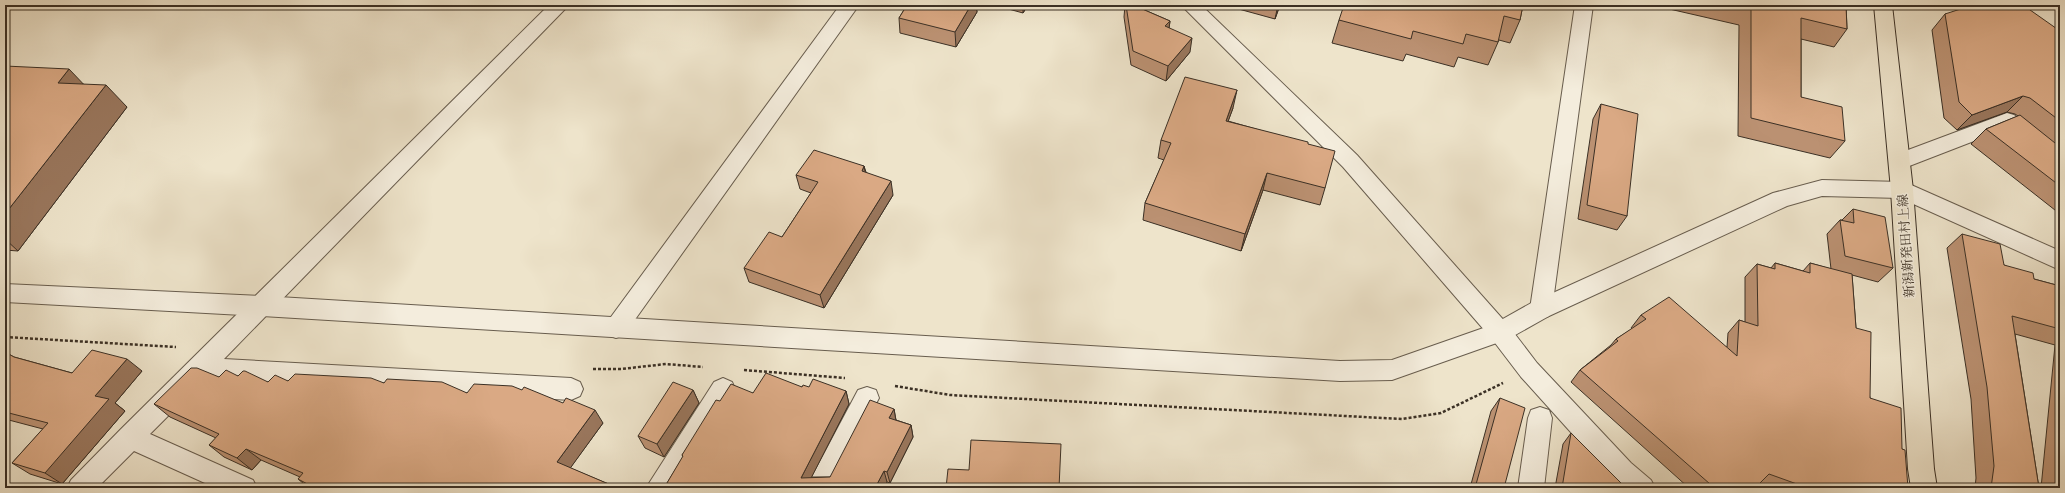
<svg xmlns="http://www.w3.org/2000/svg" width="2065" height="493" font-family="'IM FELL French Canon','Noto Serif JP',serif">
  <rect width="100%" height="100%" fill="#eee4cb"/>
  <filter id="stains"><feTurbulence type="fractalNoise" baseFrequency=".005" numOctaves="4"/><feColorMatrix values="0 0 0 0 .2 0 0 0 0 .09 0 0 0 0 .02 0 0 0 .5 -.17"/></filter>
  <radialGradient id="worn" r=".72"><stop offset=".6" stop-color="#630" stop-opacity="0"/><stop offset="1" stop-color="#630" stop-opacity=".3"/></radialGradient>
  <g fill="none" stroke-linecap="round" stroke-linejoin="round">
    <!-- minor casing -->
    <g stroke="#685d4e" stroke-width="2">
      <path id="minor" d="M549 5H569L224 359 571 378 580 382 583 389 580 396 571 400 205 379 150 434 253 480 257 488H216L134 451 97 488H67L71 480 121 429Z
        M840 5H859L624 335 616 338 608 335 604 328 608 321Z
        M1181 5H1201L1357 155 1508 325 1537 363 1631 463 1651 480 1655 488H1623L1613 479 1521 377 1492 339 1343 167Z
        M1575 5H1593L1552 309 1549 316 1541 319 1533 316 1530 309Z
        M2007 113 2014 115 2060 151V170L2053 168 2005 129 1899 170 1892 168 1889 162 1892 156Z
        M723 378 732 382 735 389 673 488H646L714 382Z
        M867 387 876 390 879 398 832 488H806L858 390Z
        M1540 407 1549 410 1552 418 1544 488H1518L1528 418 1531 410Z"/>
    </g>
    <!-- tertiary casing -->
    <g stroke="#685d4e" stroke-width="2">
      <path id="tertiary" d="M1822 180 1902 182 1909 184 2060 251V270L1900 198 1822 196 1787 206 1549 316 1508 339 1392 380 1340 381 262 316 5 302V284L262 296 1340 361 1392 360 1492 325 1533 302 1773 193Z"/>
    </g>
    <!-- primary casing -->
    <g stroke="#3b3025" stroke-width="2">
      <path id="primary" d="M1874 5H1892L1913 190 1934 469 1937 488H1911L1908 469 1891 190Z"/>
    </g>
    <!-- path -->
    <path stroke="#3b3025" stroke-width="2.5" stroke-dasharray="3 2" stroke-linecap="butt" d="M5 337 176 347
      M593 369H621L666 364 703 367
      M744 370 845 378
      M895 386 950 395 1402 419 1441 413 1503 383"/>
    <!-- minor -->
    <use href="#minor" fill="#f4eddd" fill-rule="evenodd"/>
    <!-- tertiary -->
    <use href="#tertiary" fill="#f4eddd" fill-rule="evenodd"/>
    <!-- primary -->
    <use href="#primary" fill="#eee4cb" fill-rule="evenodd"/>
  </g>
  <!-- wall -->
  <path fill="#bb9172" stroke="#3b3025" d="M907 5H976L977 12 956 47 900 33 899 18Z
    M994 5H1028L1023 13Z
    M1125 5H1133L1170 21 1169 28 1190 52 1166 81 1131 65 1124 17Z
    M1224 5H1280L1275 19Z
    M1523 5 1520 20 1510 43 1499 40 1488 65 1458 57 1454 67 1406 54 1403 61 1332 43 1339 20Z
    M1652 5H1846L1847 29 1834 47 1801 39V97L1845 141 1830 158 1738 136 1739 25Z
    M1945 14 2060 31V214L1971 144 1986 129 2018 116 2015 114 2007 112 1957 130 1944 118 1932 30Z
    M5 66 83 84 127 107 18 251 5 250Z
    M1601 104 1627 216 1617 230 1578 219 1593 119Z
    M1233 108 1228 121 1308 144 1325 188 1320 205 1263 190 1241 251 1143 220 1145 203 1164 160 1158 158 1161 140Z
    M864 166 866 172 893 195 824 308 749 282 744 268 782 237 811 193 800 189 796 175Z
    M1853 209 1893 268 1878 282 1852 275 1856 328 1870 398 1902 449 1908 488H1762L1757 486 1755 488H1689L1571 382 1580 370 1611 345 1616 339 1632 329 1631 328 1641 315 1727 347 1728 333 1739 320 1745 322V277L1757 264 1771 268 1775 263 1803 271 1810 263 1831 269 1827 234 1840 220H1842Z
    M1962 234 2004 265 2034 279 2060 286V488H2041L2055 345 2015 334 2039 488H1975L1976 478 1971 399 1947 248Z
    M5 352 14 357 72 373 142 371 115 403 125 411 62 484 30 474 12 463 43 429 5 419Z
    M238 376 268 382 288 381 384 383 467 393 603 423 570 468 618 488H309L298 479 300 477 261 460 252 470 224 457 209 445 216 438 170 417 154 404 219 377Z
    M802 387 846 391 849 404 811 477H830L894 409 896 420 911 425 913 437 890 483 887 482 664 488 683 457 682 455 720 401 753 393Z
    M693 390 699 403 664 457 645 448 638 436Z
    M1500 398 1504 488H1470L1491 411Z
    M1571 433 1626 488H1555L1563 444Z"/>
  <!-- shaded-wall -->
  <path fill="#99765c" stroke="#3b3025" d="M971 5H976L977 12 956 47 955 32Z
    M1023 5H1028L1023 13Z
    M1278 5H1280L1275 19Z
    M1170 21 1168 36 1165 26Z
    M1192 38 1190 52 1166 81 1168 66Z
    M69 69 90 91 58 83Z
    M106 85 127 107 18 251 5 239V214Z
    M1237 90 1233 108 1222 138 1226 121Z
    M2023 96 2007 112 1957 130 1972 115Z
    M864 166 867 181 862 171Z
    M1267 173 1263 190 1241 251 1245 234Z
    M891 181 893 195 824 308 820 295Z
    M127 359 142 371 115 403 125 411 62 484 45 473 95 396Z
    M693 390 699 403 664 457 657 444Z
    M846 391 849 404 806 488 801 478Z
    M894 409 896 421 889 418Z
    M595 410 603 423 566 474 557 462Z
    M911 425 913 437 890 483 887 472Z
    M246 449 261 460 252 470 237 458Z
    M884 471 887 482 884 488H875Z"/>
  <!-- building -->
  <path fill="#daa984" stroke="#3b3025" d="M907 5H971L955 32 899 18Z
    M1126 5H1133L1170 21 1165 26 1192 38 1168 66 1133 51Z
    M1344 5H1523L1520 20 1504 16 1498 42 1466 34 1463 44 1413 31 1411 39 1339 20Z
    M1742 5H1846L1847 29 1801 18V97L1842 107 1845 141 1751 118V7Z
    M1973 5H2023L2060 31V121L2030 98 2023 96 1972 115 1959 102 1945 14Z
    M5 66 69 69 58 83 106 85 5 214Z
    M1185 77 1237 90 1226 121 1308 142V144L1335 151 1325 188 1267 173 1245 234 1145 203 1171 143 1161 140Z
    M1601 104 1638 114 1627 216 1587 205Z
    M2020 115 2060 147V186L1986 129Z
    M814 150 864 166 862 171 891 181 820 295 744 268 769 232 782 237 818 182 796 175Z
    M1853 209 1885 217 1893 268 1845 256 1840 220 1854 223Z
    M1962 234 2000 244 2004 265 2033 273 2034 279 2060 286V329L2012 316 2039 488H1991L1994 466 1987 387Z
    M1775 263 1810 273V263L1852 274 1856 328 1871 332 1870 398 1901 408 1902 449 1905 450 1908 488H1808L1769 474 1755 488H1711L1708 486 1710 484 1580 370 1618 341 1616 339 1646 319 1641 315 1669 297 1737 356 1739 320 1758 326 1757 264 1775 269Z
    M92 350 127 359 95 396 109 399 45 473 12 463 48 423 5 412V352L14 357 72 373Z
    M191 368H197L219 377 226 370 238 376 243 371H245L268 382 275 375 288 381 295 374 371 378 384 383 387 379 442 382 467 393 474 384 512 386 522 390 524 387 563 403 566 398 595 410 557 462 618 488H315L298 479 303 473 246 449 237 458 209 445 219 434 154 404Z
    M766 373 802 387 803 385 809 387 813 379 846 391 801 478 830 477 870 400 894 409 889 418 911 425 887 472 884 471 875 488H664L683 456 682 455 716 400 720 401 731 384 753 393Z
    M673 382 693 390 657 444 638 436Z
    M1500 398 1525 408 1504 488H1475Z
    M1571 433 1626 488H1562Z
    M971 440 1061 444 1059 488H946L948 469 969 470Z"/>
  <g text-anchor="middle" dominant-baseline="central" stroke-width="3" stroke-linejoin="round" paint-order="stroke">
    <!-- street labels -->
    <g font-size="13" fill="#3b3025" stroke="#f4eddd">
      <text transform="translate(1906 246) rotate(-94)">新潟新発田村上線</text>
    </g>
  </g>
  <!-- margin -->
  <rect width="2065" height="493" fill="none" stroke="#eee4cb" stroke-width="20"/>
  <rect x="6" y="6" width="2053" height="481" fill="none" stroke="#3b3025" stroke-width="2"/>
  <rect x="10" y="10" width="2045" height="473" fill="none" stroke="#3b3025"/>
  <rect width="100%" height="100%" filter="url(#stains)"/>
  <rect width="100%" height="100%" fill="url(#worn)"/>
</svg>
